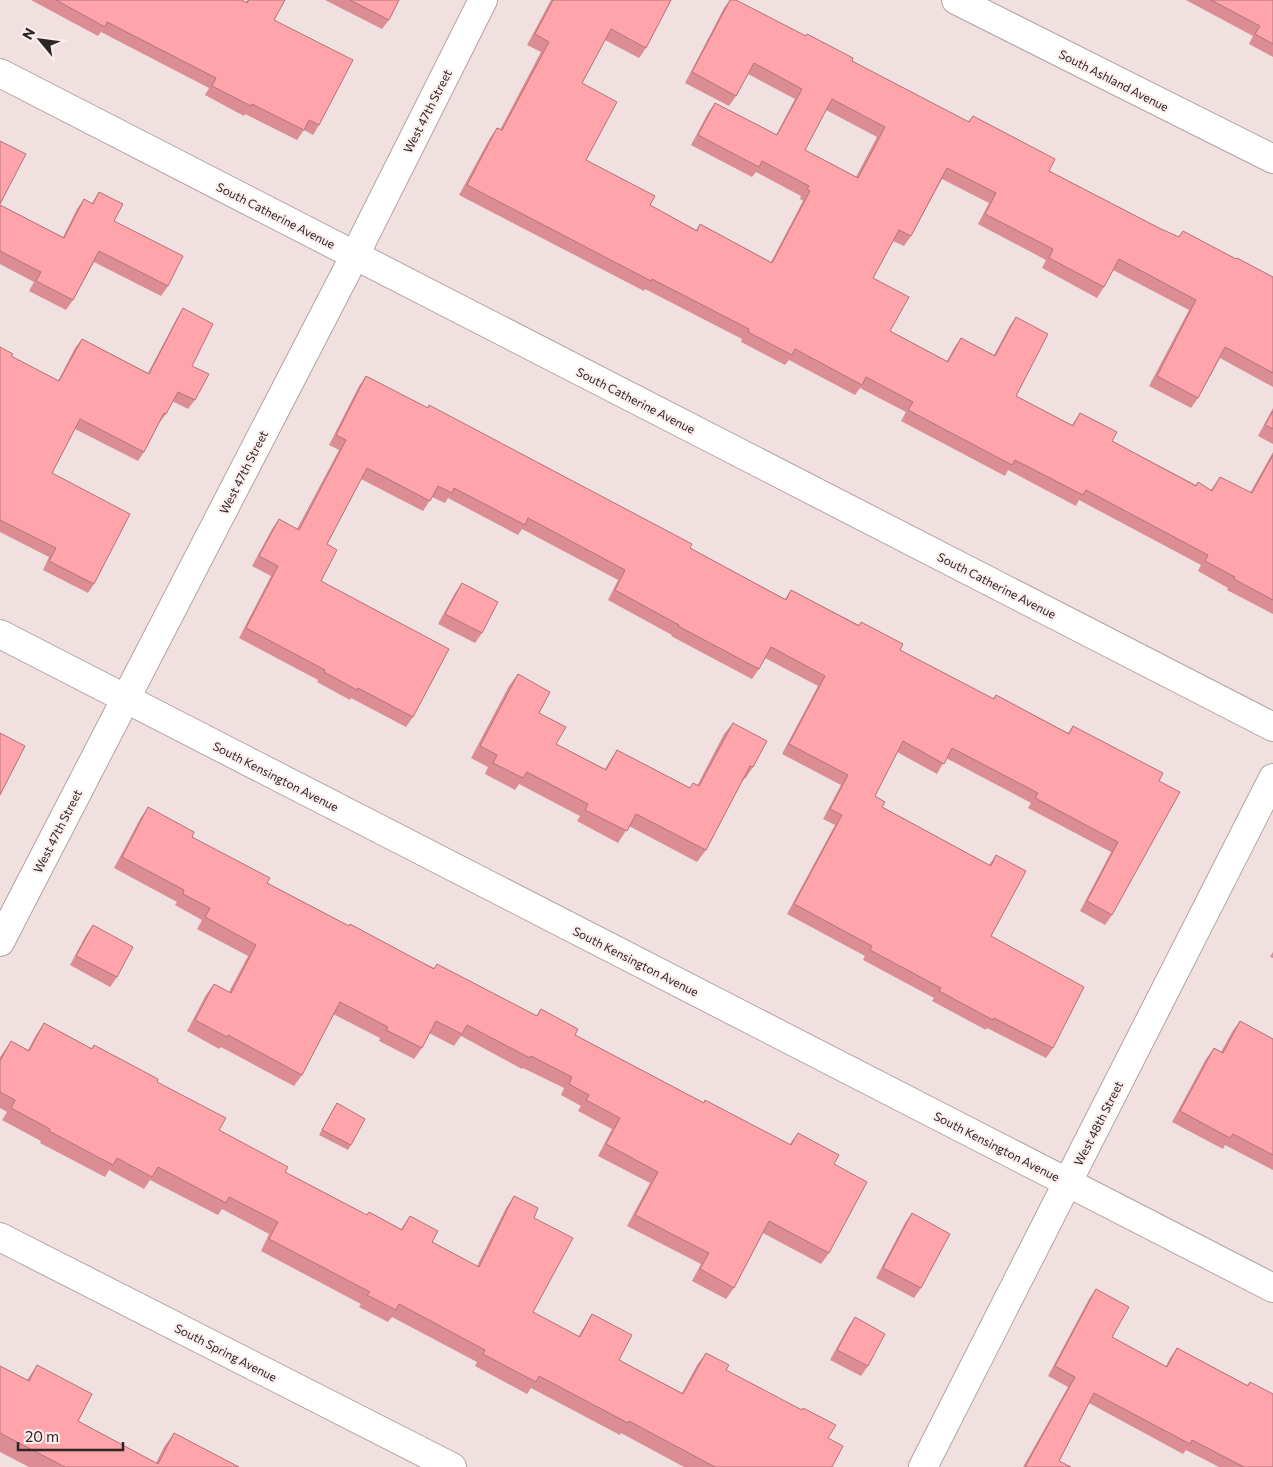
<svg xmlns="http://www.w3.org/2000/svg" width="1273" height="1467" font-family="Commissioner,sans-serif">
  <rect width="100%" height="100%" fill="#f0e0e0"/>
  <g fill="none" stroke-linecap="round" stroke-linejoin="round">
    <!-- minor casing -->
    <g stroke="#b3a4a4" stroke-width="30">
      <path id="minor" d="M956 0 1273 159
        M0 73 1273 727
        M0 634 1273 1288
        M0 1237 452 1467
        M923 1467 1273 778"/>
    </g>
    <!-- major casing -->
    <g stroke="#b3a4a4" stroke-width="30">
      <path id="major" d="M0 942 355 255 483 0"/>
    </g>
    <!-- minor -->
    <use href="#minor" stroke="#fff" stroke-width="28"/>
    <!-- major -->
    <use href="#major" stroke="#fff" stroke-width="28"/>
  </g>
  <!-- wall -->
  <path fill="#db8d93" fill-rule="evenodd" d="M31 0H242L246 2 247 0H285L274 20 319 125 313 135 304 130 297 140 245 114 244 116 205 95 209 88 101 32 98 36Z
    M325 0H399L389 20 382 29Z
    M551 0H671L646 48 639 58 605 40 582 83 586 160 650 205 696 230 700 224 771 262 803 201 800 199 801 196 756 172 752 177 691 145 708 113 715 103 776 135 795 99 748 74 736 96 729 106 685 83 724 8 730 0 852 61 968 122 973 116 1049 171 1159 228 1178 237 1183 231 1236 259 1273 277V387L1220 358 1198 398 1191 408 1149 386 1189 310 1113 270 1104 287 1097 298 1042 268 1046 260 978 224 989 203 942 179 911 236 904 246 893 241 873 278 890 331 947 361 954 348 961 338 994 355 1009 327 1016 317V396L1072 425 1080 413 1112 441 1196 485 1198 482 1211 490 1220 477 1250 493 1273 452V614L1227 590 1228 588 1198 571 1201 565 1079 500 1076 506 1008 470 1005 476 901 421 906 412 860 388 855 395 789 360 785 365 741 342 742 339 645 289 644 291 459 195 490 138 497 128 500 130 541 52 527 45ZM826 110 877 137 856 177 805 150Z
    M1186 0H1273V57L1249 44 1253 36Z
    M99 192 114 221 168 286 161 296 94 262 73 300 66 310 29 291 34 282 0 264V205L63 237 77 209 84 199 92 203Z
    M183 308 192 366 195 400 188 409 172 401 166 414 159 423 144 452 138 461 75 429 52 473 94 584 88 593 43 570 49 557 0 532V347L11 356 58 381 75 348 82 339 148 373 177 318Z
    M366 376 785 599 791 590 859 625 861 622 900 650 993 699 996 695 1068 733 1073 726 1159 781 1112 915 1105 925 1080 911 1111 852 1028 808 1031 803 946 758 937 774 897 752 875 796 882 807 989 865 996 855 991 936 1053 1048 1046 1058 987 1028 986 1030 932 1001 934 998 863 960 865 956 787 914 835 825 823 819 841 785 782 754 818 686 765 658 759 669 752 679 671 636 672 635 608 600 618 580 522 529 518 535 448 498 445 503 432 497 423 511 361 479 327 544 321 581 413 717 406 727 351 698 350 700 317 682 318 680 239 638 271 576 252 566 272 529 279 519 297 529 339 450 329 445 359 386Z
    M1273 408V444L1258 436Z
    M462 583 482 633 475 643 438 624 455 593Z
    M518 674 556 744 605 769 609 762 617 750 690 788 693 783 697 786 724 734 733 723 753 767 745 779 744 778 706 850 697 862 629 826 618 843 577 821 580 816 519 784 515 790 485 774 488 767 471 758 509 686Z
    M148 807 192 837 267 883 349 926 434 968 437 964 536 1016 541 1009 575 1035 704 1103 789 1145 798 1133 834 1164 829 1253 821 1264 763 1233 734 1288 726 1299 692 1281 701 1264 627 1226 650 1183 598 1156 612 1129 578 1111 581 1106 561 1095 564 1088 523 1068 522 1069 461 1036 454 1046 429 1033 422 1048 414 1059 379 1041 380 1038 333 1014 302 1075 294 1086 221 1047 219 1049 187 1031 206 995 214 984 229 992 248 956 197 929 202 920 175 905 177 902 114 868 140 819Z
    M93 925 117 977 110 987 70 965 86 935Z
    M1273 952V958L1270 957Z
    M1240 1021 1273 1039V1170L1225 1145 1223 1149 1172 1122 1206 1059 1214 1048 1221 1052 1232 1032Z
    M44 1023 92 1049 94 1045 157 1082 219 1130 285 1172 366 1215 369 1212 401 1229 410 1216 432 1242 477 1266 506 1208 514 1196 534 1218 533 1312 578 1337 584 1327 592 1314 619 1360 682 1393 697 1365 706 1353 726 1370 828 1438 832 1467H684L621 1433 620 1435 531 1388 527 1394 475 1366 477 1362 392 1317 388 1322 359 1307 361 1304 261 1251 269 1234 222 1209 218 1215 150 1180 144 1189 109 1170 105 1177 40 1143 41 1141 2 1120 7 1112 0 1108V1057L11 1041 28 1050 36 1035Z
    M337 1103 351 1145 348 1150 319 1135 333 1109Z
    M912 1213 921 1288 914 1298 876 1278 905 1223Z
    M1096 1289 1112 1337 1166 1366 1170 1358 1177 1348 1247 1385 1250 1382 1273 1467H1219L1186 1450 1183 1454 1089 1403 1059 1461 1071 1467H1023L1068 1387 1048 1376 1089 1299Z
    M855 1317 868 1366 861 1376 830 1360 848 1327Z
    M37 1365 78 1421 156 1463 164 1447 174 1433 239 1467H29L0 1452V1366L27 1380Z"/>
  <!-- building -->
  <path fill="#ffa4ab" stroke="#b27378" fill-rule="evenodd" d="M56 0H242L247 3 249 0H285L274 20 353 60 319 125 309 120 304 130 252 104 251 106 212 86 216 78 107 22 105 27Z
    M350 0H399L389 20Z
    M553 0H671L646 48 611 29 582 83 617 102 586 160 655 196 650 205 697 231 700 224 772 263 810 191 807 189 809 186 762 161 759 167 698 135 715 103 777 135 802 89 754 63 736 96 692 72 730 0H736L806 36 807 34 853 58 852 61 969 122 973 116 1055 159 1049 171 1159 228 1179 237 1183 231 1236 259 1237 258 1273 277V373L1225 347 1198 398 1157 376 1196 300 1119 259 1104 287 1049 258 1053 249 985 214 996 193 947 168 911 236 899 230 873 278 909 297 890 331 948 362 961 338 995 356 1016 317 1048 334 1016 396 1073 426 1080 413 1117 432 1112 441 1196 486 1198 482 1212 491 1220 477 1252 493 1273 455V600L1234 579 1235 577 1205 561 1208 555 1086 490 1083 495 1015 460 1012 465 908 410 913 402 866 377 862 385 795 349 792 355 748 332 749 329 652 279 651 281 467 185 497 128 502 130 549 42 535 34ZM832 99 885 127 858 178 805 150Z
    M1211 0H1273V44L1255 34 1260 26Z
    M0 141 26 154 0 204Z
    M99 192 123 204 114 221 183 256 168 286 99 251 73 300 36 281 41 272 0 251V205L64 238 84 199 93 204Z
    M183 308 213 324 192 366 209 374 195 400 178 392 166 414 164 413 144 452 80 419 52 473 130 514 94 584 49 561 56 548 0 520V347L13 354 11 356 59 381 82 339 149 374Z
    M366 376 428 408 429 405 692 544 690 548 786 600 791 590 859 626 861 622 903 644 900 650 994 699 996 695 1069 734 1073 726 1163 773 1159 781 1180 792 1112 915 1087 901 1118 842 1035 798 1038 793 952 748 944 764 903 741 875 796 885 802 882 807 991 866 996 855 1026 871 991 936 1084 987 1053 1048 994 1018 993 1020 939 991 941 988 870 950 872 946 794 904 842 815 830 809 848 775 789 744 825 676 771 647 759 669 678 626 679 625 615 590 625 570 528 518 525 525 454 488 452 493 438 486 430 501 367 468 327 544 337 550 321 581 449 649 413 717 358 688 357 690 324 672 325 670 246 628 278 566 259 556 279 519 299 530 346 440 336 435Z
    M1273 411V429L1265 425Z
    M462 583 498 602 482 633 445 614Z
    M518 674 550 692 539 713 566 727 556 744 606 770 617 750 690 788 693 783 699 786 733 723 767 741 753 767 750 766 706 850 636 814 627 831 585 810 588 804 527 772 523 778 493 763 497 755 480 746Z
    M0 733 25 746 0 795Z
    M148 807 194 832 192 837 270 878 267 883 349 926 350 924 434 969 437 964 537 1016 541 1009 578 1029 575 1035 704 1103 705 1100 791 1145 798 1133 839 1155 834 1164 867 1182 829 1253 769 1221 734 1288 700 1269 709 1253 635 1215 658 1172 606 1144 620 1118 586 1100 589 1095 569 1084 572 1077 531 1056 530 1058 467 1025 462 1034 436 1021 422 1048 386 1030 388 1027 340 1002 302 1075 228 1035 227 1037 195 1020 214 984 231 993 256 945 205 917 210 908 183 894 184 890 122 857Z
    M93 925 133 947 117 977 76 956Z
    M1240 1021 1273 1039V1155L1233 1134 1230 1138 1180 1111 1214 1048 1223 1053Z
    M44 1023 92 1049 94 1045 158 1079 157 1082 226 1118 219 1130 288 1167 285 1172 367 1215 369 1212 402 1230 410 1216 438 1231 432 1242 479 1267 514 1196 538 1208 534 1218 573 1238 533 1312 580 1337 592 1314 632 1335 619 1360 683 1394 706 1353 729 1365 726 1370 802 1410 803 1408 836 1425 828 1438 843 1446 832 1467H715L629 1421 628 1423 539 1376 536 1382 483 1354 485 1350 399 1304 396 1310 367 1295 370 1292 269 1239 278 1222 229 1197 226 1203 158 1167 152 1177 117 1158 113 1165 49 1131 50 1129 11 1108 15 1100 0 1092V1061L11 1041 29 1051Z
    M337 1103 365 1119 351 1145 322 1130Z
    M912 1213 950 1234 921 1288 883 1268Z
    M1096 1289 1129 1307 1112 1337 1167 1367 1177 1348 1248 1386 1250 1382 1273 1394V1467H1244L1192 1440 1190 1444 1094 1393 1059 1461 1071 1467H1025L1075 1377 1055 1366Z
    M855 1317 885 1334 868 1366 837 1350Z
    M37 1365 92 1394 78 1421 158 1464 174 1433 239 1467H65L0 1433V1366L29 1381Z"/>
  <g text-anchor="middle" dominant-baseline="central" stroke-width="4" stroke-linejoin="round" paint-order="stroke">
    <!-- street labels -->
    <g font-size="12" fill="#2c2626" stroke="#fdeded">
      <text transform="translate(1114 80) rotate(27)">South Ashland Avenue</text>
      <text transform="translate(427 111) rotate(-63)">West 47th Street</text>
      <text transform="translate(276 215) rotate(27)">South Catherine Avenue</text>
      <text transform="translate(636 400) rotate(27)">South Catherine Avenue</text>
      <text transform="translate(243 472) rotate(-63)">West 47th Street</text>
      <text transform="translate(997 585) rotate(27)">South Catherine Avenue</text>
      <text transform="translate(276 776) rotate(27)">South Kensington Avenue</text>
      <text transform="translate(57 831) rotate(-63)">West 47th Street</text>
      <text transform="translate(636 961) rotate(27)">South Kensington Avenue</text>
      <text transform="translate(1098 1123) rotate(-63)">West 48th Street</text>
      <text transform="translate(997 1146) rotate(27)">South Kensington Avenue</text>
      <text transform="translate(226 1352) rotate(27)">South Spring Avenue</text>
    </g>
  </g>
  <!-- north arrow -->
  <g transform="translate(40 40) rotate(299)" stroke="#fdeded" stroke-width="4" paint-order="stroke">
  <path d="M0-4L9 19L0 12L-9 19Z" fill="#2c2626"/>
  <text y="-8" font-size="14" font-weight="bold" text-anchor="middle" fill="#2c2626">N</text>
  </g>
  <!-- scale -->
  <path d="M18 1442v8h105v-8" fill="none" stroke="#2c2626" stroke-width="2.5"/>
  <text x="25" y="1442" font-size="15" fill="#2c2626" stroke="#fdeded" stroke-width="4" paint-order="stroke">20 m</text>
</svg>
